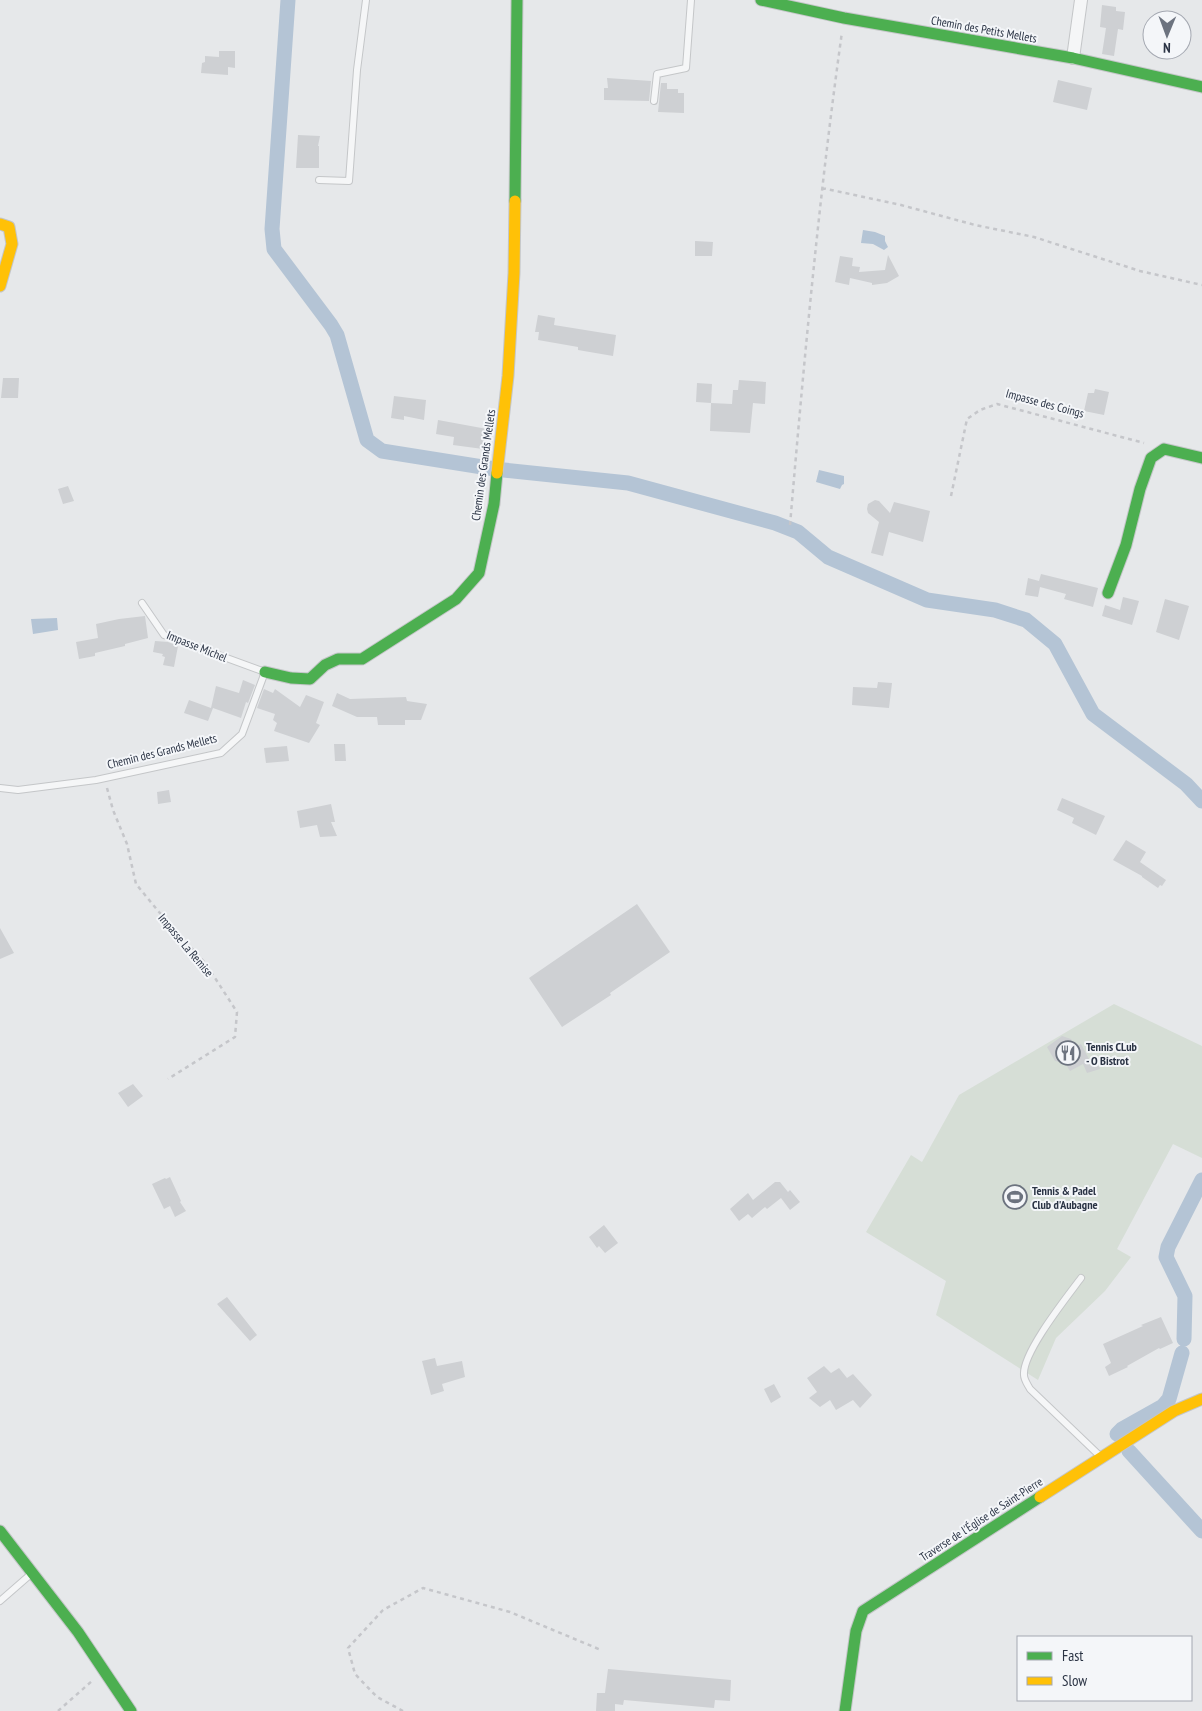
<svg xmlns="http://www.w3.org/2000/svg" width="1202" height="1711" font-family="'PT Sans Narrow',sans-serif">
  <rect width="100%" height="100%" fill="#e6e8ea"/>
  <!-- green -->
  <path fill="#d6ded6" d="M1114 1004 1202 1046V1158L1173 1144 1117 1249 1131 1257 1105 1291 1056 1338 1038 1380 936 1315 946 1281 866 1232 911 1155 922 1162 959 1095Z"/>
  <!-- water -->
  <path fill="#b4c4d5" d="M863 230 875 232 885 236V241L888 247 884 250 873 244 861 243Z
    M819 470 844 476V484L842 485 840 489 816 482Z
    M57 618 58 630 33 634 31 619Z"/>
  <g fill="none" stroke-linecap="round" stroke-linejoin="round">
    <!-- canal -->
    <path stroke="#b4c4d5" stroke-width="15" d="M288 0 272 229 274 249 331 325 337 335 367 440 382 451 495 469
      M504 470 628 483 775 523 798 532 828 557 927 600 995 610 1026 620 1055 644 1093 714 1186 784 1202 801
      M1184 1339 1185 1296 1166 1257 1168 1247 1202 1180
      M1117 1434 1122 1429 1163 1406 1169 1399 1182 1353
      M1129 1451 1202 1531"/>
  </g>
  <!-- building -->
  <path fill="#ced0d3" d="M1102 5 1116 7V11L1125 12 1123 30 1118 29 1114 56 1102 54 1106 28 1100 27Z
    M219 51H235V68L228 67V75L201 73 202 63 205 62V56L219 57Z
    M607 78 651 81 649 101 604 100V88H608Z
    M1058 80 1092 88 1087 110 1053 102Z
    M661 83H667V89H678V93H684V113L658 112Z
    M298 135 320 136 318 146H319V168H296Z
    M695 241 713 242 712 256H695Z
    M888 255 899 276 887 283 872 285V283L850 278 849 285 835 282 840 256 853 258 852 266 860 267 859 272 885 270Z
    M538 315 555 318 554 325 616 335 613 356 578 350V347L538 340 539 332H535Z
    M3 378H19L18 398H1Z
    M739 380 766 382 765 404 753 403 750 433 710 431 711 403 732 404 733 390H738Z
    M697 383 712 384 711 403 696 402Z
    M1095 389 1109 392 1104 415 1084 411 1088 393H1094Z
    M394 396 426 400 424 420 404 416V420L391 418Z
    M438 420 487 429 483 449 453 445 454 437 436 434Z
    M68 486 74 501 63 504 58 489Z
    M875 500 879 501 890 513 894 502 930 511 923 542 889 532 883 556 871 553 879 522 868 513 867 509 868 504Z
    M1041 574 1098 588 1093 607 1064 599 1066 594 1040 587 1038 597 1025 595 1028 578 1039 581Z
    M1123 597 1139 601 1132 625 1102 616 1105 605 1120 610Z
    M1165 599 1189 606 1179 640 1156 632Z
    M145 616 148 638 125 644V646L95 653V656L79 659 76 642 98 638 96 624 119 619Z
    M155 641 168 642 178 646 174 667 163 665 165 657 162 656 163 654 153 652Z
    M243 680 255 685 248 703 246 702 241 718 213 708 208 721 184 713 189 700 211 708 216 686 239 693Z
    M878 682 892 683 889 708 852 705 853 687 877 688Z
    M264 689 273 693 275 689 300 707 306 695 324 702 316 723 320 725 309 743 274 731 277 723 273 720 275 714 257 708Z
    M337 693 350 699 406 697 407 701 427 704 421 720H405V725H378L377 717H357L332 706Z
    M334 744H345L346 761H335Z
    M287 746 289 761 266 763 264 748Z
    M169 790 171 802 158 804 157 792Z
    M1062 798 1105 816 1096 835 1072 823 1074 818 1057 810Z
    M331 804 335 822H331L337 836 320 837 317 825 300 828 297 811Z
    M1126 840 1146 852 1140 862 1166 880 1162 886 1160 885 1158 888 1142 877V876L1113 860Z
    M637 904 670 952 610 993 611 995 562 1027 529 978Z
    M0 928 14 953 0 959Z
    M1062 1036 1071 1039 1076 1047 1081 1044 1089 1059 1096 1057 1100 1069 1087 1073 1083 1064 1070 1071 1065 1063 1055 1061 1047 1047Z
    M133 1084 143 1096 128 1107 118 1093Z
    M170 1177 181 1201 180 1202 186 1211 175 1217 170 1206 164 1209 152 1184 165 1178 166 1179Z
    M775 1182H780L788 1192 790 1190 800 1202 790 1210 781 1198 767 1209 765 1207 752 1218 748 1214 739 1221 730 1209 748 1193 753 1200Z
    M604 1225 618 1243 605 1253 599 1246 597 1248 589 1237Z
    M227 1297 257 1335 250 1341 217 1304Z
    M1161 1317 1173 1343 1160 1349 1159 1348 1127 1366 1128 1367 1109 1376 1105 1367 1111 1363 1103 1344 1143 1326 1141 1325Z
    M435 1358 437 1366 462 1361 465 1377 442 1384 444 1391 431 1395 422 1361Z
    M824 1366 831 1373 839 1368 847 1378 853 1374 872 1395 860 1408 853 1400 836 1410 830 1400 820 1407 809 1398 817 1392 807 1378Z
    M774 1384 781 1397 771 1403 764 1389Z
    M608 1669 731 1680 730 1701 715 1700 714 1708 624 1700 623 1705 615 1704V1711H596L597 1693H605Z"/>
  <g fill="none" stroke-linecap="round" stroke-linejoin="round">
    <!-- lane casing -->
    <g stroke="#c4c6c8" stroke-width="8">
      <path id="lane" d="M654 101 657 74 686 68 691 0
        M319 180 349 181 357 70 366 0
        M0 788 18 790 96 780 221 753 242 734 265 672 164 635 142 603
        M1081 1278C1067 1297 1022 1353 1024 1375 1024 1380 1028 1385 1030 1389L1101 1457
        M0 1601 31 1574"/>
    </g>
    <!-- street casing -->
    <g stroke="#c4c6c8" stroke-width="14">
      <path id="street" d="M1073 58 1081 0"/>
    </g>
    <!-- fast casing -->
    <g stroke="#c4c6c8" stroke-width="13">
      <path id="fast" d="M761 0 844 18 1073 58 1202 87
        M515 201 517 0
        M1108 593 1126 545 1140 489 1151 458 1164 449 1202 458
        M265 672 291 678 310 679 325 665 338 659H362L456 599 479 573 494 504 497 473
        M0 1531 78 1632 131 1711
        M845 1711 856 1631 863 1611 1040 1497"/>
    </g>
    <!-- slow casing -->
    <g stroke="#c4c6c8" stroke-width="13">
      <path id="slow" d="M0 224 9 227 12 244 0 286
        M497 473 508 376 514 273 515 201
        M1040 1497 1174 1411 1202 1399"/>
    </g>
    <!-- path -->
    <path stroke="#c5c6ca" stroke-width="2.5" stroke-dasharray="4 4" stroke-linecap="butt" d="M822 188 901 205 975 225 1034 237 1140 271 1202 285
      M951 496 967 419 980 410 997 404 1144 443
      M790 525C804 361 819 196 842 32
      M107 788 113 810 127 844 136 884 159 912 206 964 237 1012 235 1037 168 1079
      M58 1711 92 1681
      M403 1711 377 1697 355 1674 348 1648 383 1610 423 1588 510 1612 601 1650"/>
    <!-- lane -->
    <use href="#lane" stroke="#f5f6f7" stroke-width="6"/>
    <!-- street -->
    <use href="#street" stroke="#f5f6f7" stroke-width="12"/>
    <!-- fast -->
    <use href="#fast" stroke="#4caf50" stroke-width="11"/>
    <!-- slow -->
    <use href="#slow" stroke="#ffc107" stroke-width="11"/>
  </g>
  <!-- icons -->
  <defs>
    <g id="restaurant-ring" transform="scale(1.25)"><circle r="9.5" fill="#f4f6f9" stroke="#6c737f" stroke-width="1.5"/><path d="M-5-6h1v4h1v-4h1v4h1v-4h1v5L-1.5 .5V6h-2V.5L-5-1ZM5-6V6H3V1.5H1.5Q1.5-4 5-6Z" fill="#6c737f"/></g>
    <g id="stadium-ring" transform="scale(1.25)"><circle r="9.5" fill="#f4f6f9" stroke="#6c737f" stroke-width="1.5"/><path d="M0-5a6.5 5 0 1 0 0 10a6.5 5 0 1 0 0-10ZM-3.5-1.8h7v3.6h-7Z" fill="#6c737f"/></g>
  </defs>
  <g fill-rule="evenodd">
    <use href="#restaurant-ring" x="1068" y="1053"/>
    <use href="#stadium-ring" x="1015" y="1197"/>
  </g>
  <g text-anchor="middle" dominant-baseline="central" stroke-width="4" stroke-linejoin="round" paint-order="stroke">
    <!-- street labels -->
    <g font-size="12" fill="#2b3445" stroke="#f4f6f9">
      <text transform="translate(984 29) rotate(10)">Chemin des Petits Mellets</text>
      <text transform="translate(1045 403) rotate(15)">Impasse des Coings</text>
      <text transform="translate(483 465) rotate(-82)">Chemin des Grands Mellets</text>
      <text transform="translate(197 646) rotate(22)">Impasse Michel</text>
      <text transform="translate(162 751) rotate(-14)">Chemin des Grands Mellets</text>
      <text transform="translate(186 945) rotate(50)">Impasse La Remise</text>
      <text transform="translate(981 1519) rotate(-33)">Traverse de l'Église de Saint-Pierre</text>
    </g>
    <!-- poi labels -->
    <g font-size="12" font-weight="bold" fill="#2b3445" stroke="#f4f6f9" text-anchor="start">
      <text x="1086" y="1046">Tennis CLub<tspan x="1086" dy="14">- O Bistrot</tspan></text>
      <text x="1032" y="1190">Tennis &amp; Padel<tspan x="1032" dy="14">Club d'Aubagne</tspan></text>
    </g>
  </g>
  <!-- legend -->
  <rect x="1017" y="1636" width="175" height="65" fill="#f4f6f9" stroke="#a4a8b1"/>
  <rect x="1027" y="1652" width="25" height="8" fill="#4caf50" stroke="#a4a8b1"/>
  <text x="1062" y="1661" font-size="15" fill="#2b3445">Fast</text>
  <rect x="1027" y="1677" width="25" height="8" fill="#ffc107" stroke="#a4a8b1"/>
  <text x="1062" y="1686" font-size="15" fill="#2b3445">Slow</text>
  <!-- north arrow -->
  <g transform="translate(1167 35) rotate(181)"><circle r="24" fill="#f4f6f9" stroke="#a4a8b1"/>
  <path d="M0-4L9 19L0 12L-9 19Z" fill="#6c737f"/>
  <text y="-8" font-size="14" font-weight="bold" text-anchor="middle" fill="#2b3445">N</text>
  </g>
</svg>
